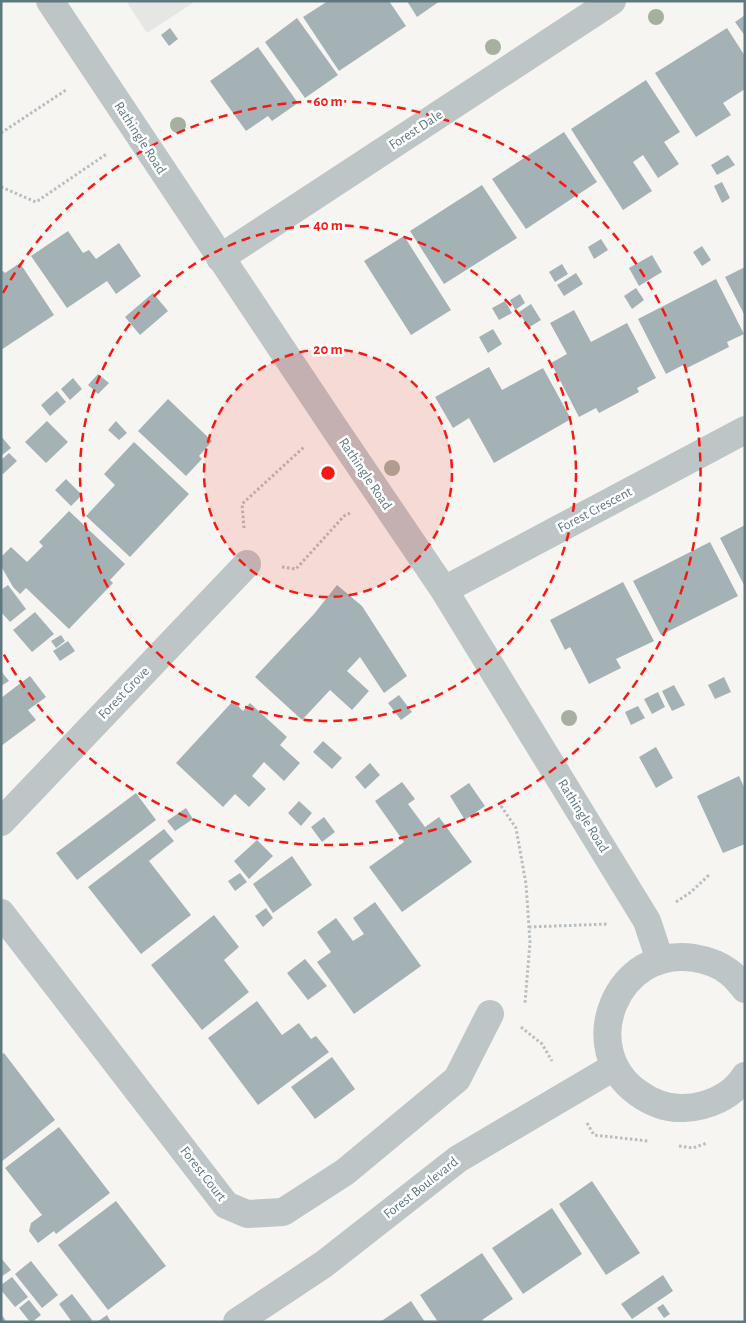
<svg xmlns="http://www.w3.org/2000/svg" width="746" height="1323" font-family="'Alegreya Sans',sans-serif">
  <rect width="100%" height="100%" fill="#f6f5f1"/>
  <!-- built -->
  <path fill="#e6e7e5" d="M126 1H196L147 33Z"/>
  <!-- building -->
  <path fill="#a4b2b5" d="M328 1H389L406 26 339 71 303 17Z
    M407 1H440L417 17Z
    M745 15V36L735 22Z
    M297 18 338 75 305 98 265 42Z
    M170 28 178 39 169 46 161 35Z
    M727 28 745 56V89L723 103 731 115 696 137 655 73Z
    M258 47 298 103 272 121 268 116 246 131 210 81Z
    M646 80 680 132 664 142 679 164 658 178 643 155 633 162 652 191 623 210 571 129Z
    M564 132 597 182 526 229 492 179Z
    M728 155 735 165 717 175 711 165Z
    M722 182 730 198 722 203 714 186Z
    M482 185 517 238 444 284 410 231Z
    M68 231 83 253 89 250 96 259 119 243 141 276 116 294 107 281 67 308 31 256Z
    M404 236 451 310 411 335 364 261Z
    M601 239 608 250 594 259 588 247Z
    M702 246 711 260 702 266 693 252Z
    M652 255 662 272 639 286 629 268Z
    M20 263 54 315 1 350V272L3 271 5 273Z
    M562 264 568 274 555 282 549 272Z
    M745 267V316L725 277Z
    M576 273 583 284 564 296 557 285Z
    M716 279 744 334 727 342 729 347 685 369 683 365 666 374 638 319Z
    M636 288 644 300 632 309 624 296Z
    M153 293 168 311 140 335 125 317Z
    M520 294 525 303 515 310 510 300Z
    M505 301 512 313 499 320 492 308Z
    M531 304 541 320 528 328 519 312Z
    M574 310 591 342 627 323 656 378 637 388 639 392 599 413 596 408 579 417 551 363 567 354 550 323Z
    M493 329 502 344 488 353 479 337Z
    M489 367 502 390 543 368 571 419 494 463 469 418 453 428 435 397Z
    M98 374 109 383 98 394 88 385Z
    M73 378 82 389 70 400 61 389Z
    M57 391 66 402 50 416 41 405Z
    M168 399 212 441 199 456 202 459 186 476 138 431Z
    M47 421 68 442 46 463 25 442Z
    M116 421 127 433 119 440 108 430Z
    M1 436 11 448 1 456Z
    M134 442 189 494 130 557 86 516 115 485 104 474Z
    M9 453 17 461 3 474 1 472V460Z
    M66 479 82 495 71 506 55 490Z
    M69 511 125 564 110 580 113 583 69 629 26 588 20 594 13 587 1 566V557L11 547 27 562 43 546 39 542Z
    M745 525V587L720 538Z
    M710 542 738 596 661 635 633 581Z
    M623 582 654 641 616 659 621 668 589 684 570 647 565 650 550 620Z
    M8 585 26 609 10 622 1 612V590Z
    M337 585 362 606 407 676 384 693 360 657 347 671 369 691 352 710 330 690 302 720 255 677 314 614Z
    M35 612 54 634 32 652 13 630Z
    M61 635 65 641 56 648 51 641Z
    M68 641 75 651 60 661 53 651Z
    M1 671 9 681 1 686Z
    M30 676 46 697 28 710 36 720 1 746V698Z
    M724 677 731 692 715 699 708 685Z
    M674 685 685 705 672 711 662 691Z
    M658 692 665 707 652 714 644 699Z
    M399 695 412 712 401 720 388 703Z
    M233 701 243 711 250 703 287 737 280 745 300 763 284 781 264 762 252 776 266 789 249 807 235 794 223 807 176 763Z
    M638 706 645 718 631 725 625 712Z
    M323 741 342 758 332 769 313 752Z
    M656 747 673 778 656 788 639 757Z
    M370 763 380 775 365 789 355 777Z
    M739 776 745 789V844L723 853 697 796Z
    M402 782 415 799 408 804 425 827 439 817 472 862 402 912 369 867 404 842 375 801Z
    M469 783 485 806 465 820 450 796Z
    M136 793 156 820 77 880 56 853Z
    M299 801 312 813 301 826 288 813Z
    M186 808 193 819 175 831 167 821Z
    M324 817 335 832 322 842 311 827Z
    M164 829 174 841 149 861 191 915 141 954 88 887Z
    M257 840 273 856 249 879 234 861Z
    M292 856 312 885 273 913 253 884Z
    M240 873 247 882 235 891 228 881Z
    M375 902 421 966 354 1014 317 962 331 952 317 932 336 918 353 941 364 934 353 918Z
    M266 908 273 918 263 927 255 916Z
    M214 915 239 947 224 960 249 992 202 1030 151 965Z
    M305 959 327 986 308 1000 287 973Z
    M257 1001 282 1035 299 1023 311 1039 316 1036 329 1052 258 1105 208 1038Z
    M4 1053 55 1120 1 1162V1055Z
    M332 1057 355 1089 315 1119 291 1087Z
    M59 1127 110 1193 56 1234 54 1231 38 1243 29 1231 31 1223 42 1215 5 1168Z
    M592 1181 640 1253 606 1275 559 1204Z
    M116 1201 166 1266 108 1310 58 1245Z
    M552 1208 582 1254 523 1294 492 1248Z
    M482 1253 513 1299 482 1320 483 1322H438L420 1295Z
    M1 1258 11 1270 1 1277Z
    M31 1261 58 1295 42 1308 15 1274Z
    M663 1275 673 1291 632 1319 621 1304Z
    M12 1277 28 1297 15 1307 1 1290V1285Z
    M72 1294 92 1320 90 1322H72L59 1304Z
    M29 1300 41 1315 32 1322H30L19 1308Z
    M411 1301 425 1322H380Z
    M663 1304 670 1314 664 1318 657 1308Z
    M1 1314 7 1322H1Z
    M107 1315 111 1322H97Z"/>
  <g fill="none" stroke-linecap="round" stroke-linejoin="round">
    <!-- path -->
    <path stroke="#b8bdbf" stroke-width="3" stroke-dasharray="2.5 2.5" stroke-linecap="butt" d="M1 133 66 90
      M1 187 36 202 108 153
      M244 528 242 504 304 447
      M282 567 296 569 344 516 350 513
      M501 806 516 828 526 884 530 942 525 1003
      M676 902 691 892 709 875
      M529 927 608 924
      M521 1027 542 1044 552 1061
      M587 1123 594 1135 648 1141
      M679 1146 693 1148 707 1143"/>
    <!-- minor -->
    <path stroke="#bec5c7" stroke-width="28" d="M50 1 333 426 444 590 647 921 660 960
      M220 258 612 1
      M444 590 745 430
      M1 822 247 564
      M1 913 226 1205 247 1214 283 1212 345 1172 457 1079 490 1014
      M745 989C740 983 735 976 729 972 719 964 706 960 694 958 617 946 575 1048 638 1093 652 1103 667 1109 684 1108 707 1107 732 1097 745 1076
      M237 1322 324 1264 458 1159 614 1067"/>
  </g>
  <!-- trees -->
  <g fill="#a7b0a0">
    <circle cx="656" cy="17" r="8"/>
    <circle cx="493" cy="47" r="8"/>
    <circle cx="178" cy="125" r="8"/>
    <circle cx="392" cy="468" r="8"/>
    <circle cx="569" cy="718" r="8"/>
  </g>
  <!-- distance rings -->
  <circle cx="328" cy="473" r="124" fill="#f51913" fill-opacity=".12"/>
  <g fill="none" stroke="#f51913" stroke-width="2.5" stroke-dasharray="9 6">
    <circle cx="328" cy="473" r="124"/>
    <circle cx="328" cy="473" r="248"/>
    <path d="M3 293A372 372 0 1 1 3 653"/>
  </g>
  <g text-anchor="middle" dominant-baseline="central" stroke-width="5" stroke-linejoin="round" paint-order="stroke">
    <!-- street labels -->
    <g font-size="14" fill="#5e7880" stroke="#fff">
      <text transform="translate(416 130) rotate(-33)">Forest Dale</text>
      <text transform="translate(140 138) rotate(57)">Rathingle Road</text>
      <text transform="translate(365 474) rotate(56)">Rathingle Road</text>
      <text transform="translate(595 510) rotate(-28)">Forest Crescent</text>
      <text transform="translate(124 693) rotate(-46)">Forest Grove</text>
      <text transform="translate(583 816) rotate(58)">Rathingle Road</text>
      <text transform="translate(203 1174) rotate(52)">Forest Court</text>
      <text transform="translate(421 1188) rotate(-38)">Forest Boulevard</text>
    </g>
  </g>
  <circle cx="328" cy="473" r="8" fill="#f51913" stroke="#fff" stroke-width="2.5"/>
  <g font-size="15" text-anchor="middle" font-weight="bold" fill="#f51913" stroke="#fff" stroke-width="5" stroke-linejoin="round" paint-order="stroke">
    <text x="328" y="106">60 m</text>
    <text x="328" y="230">40 m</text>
    <text x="328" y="354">20 m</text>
  </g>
  <!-- border -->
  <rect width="746" height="1323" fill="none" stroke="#5e7880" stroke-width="5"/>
</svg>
